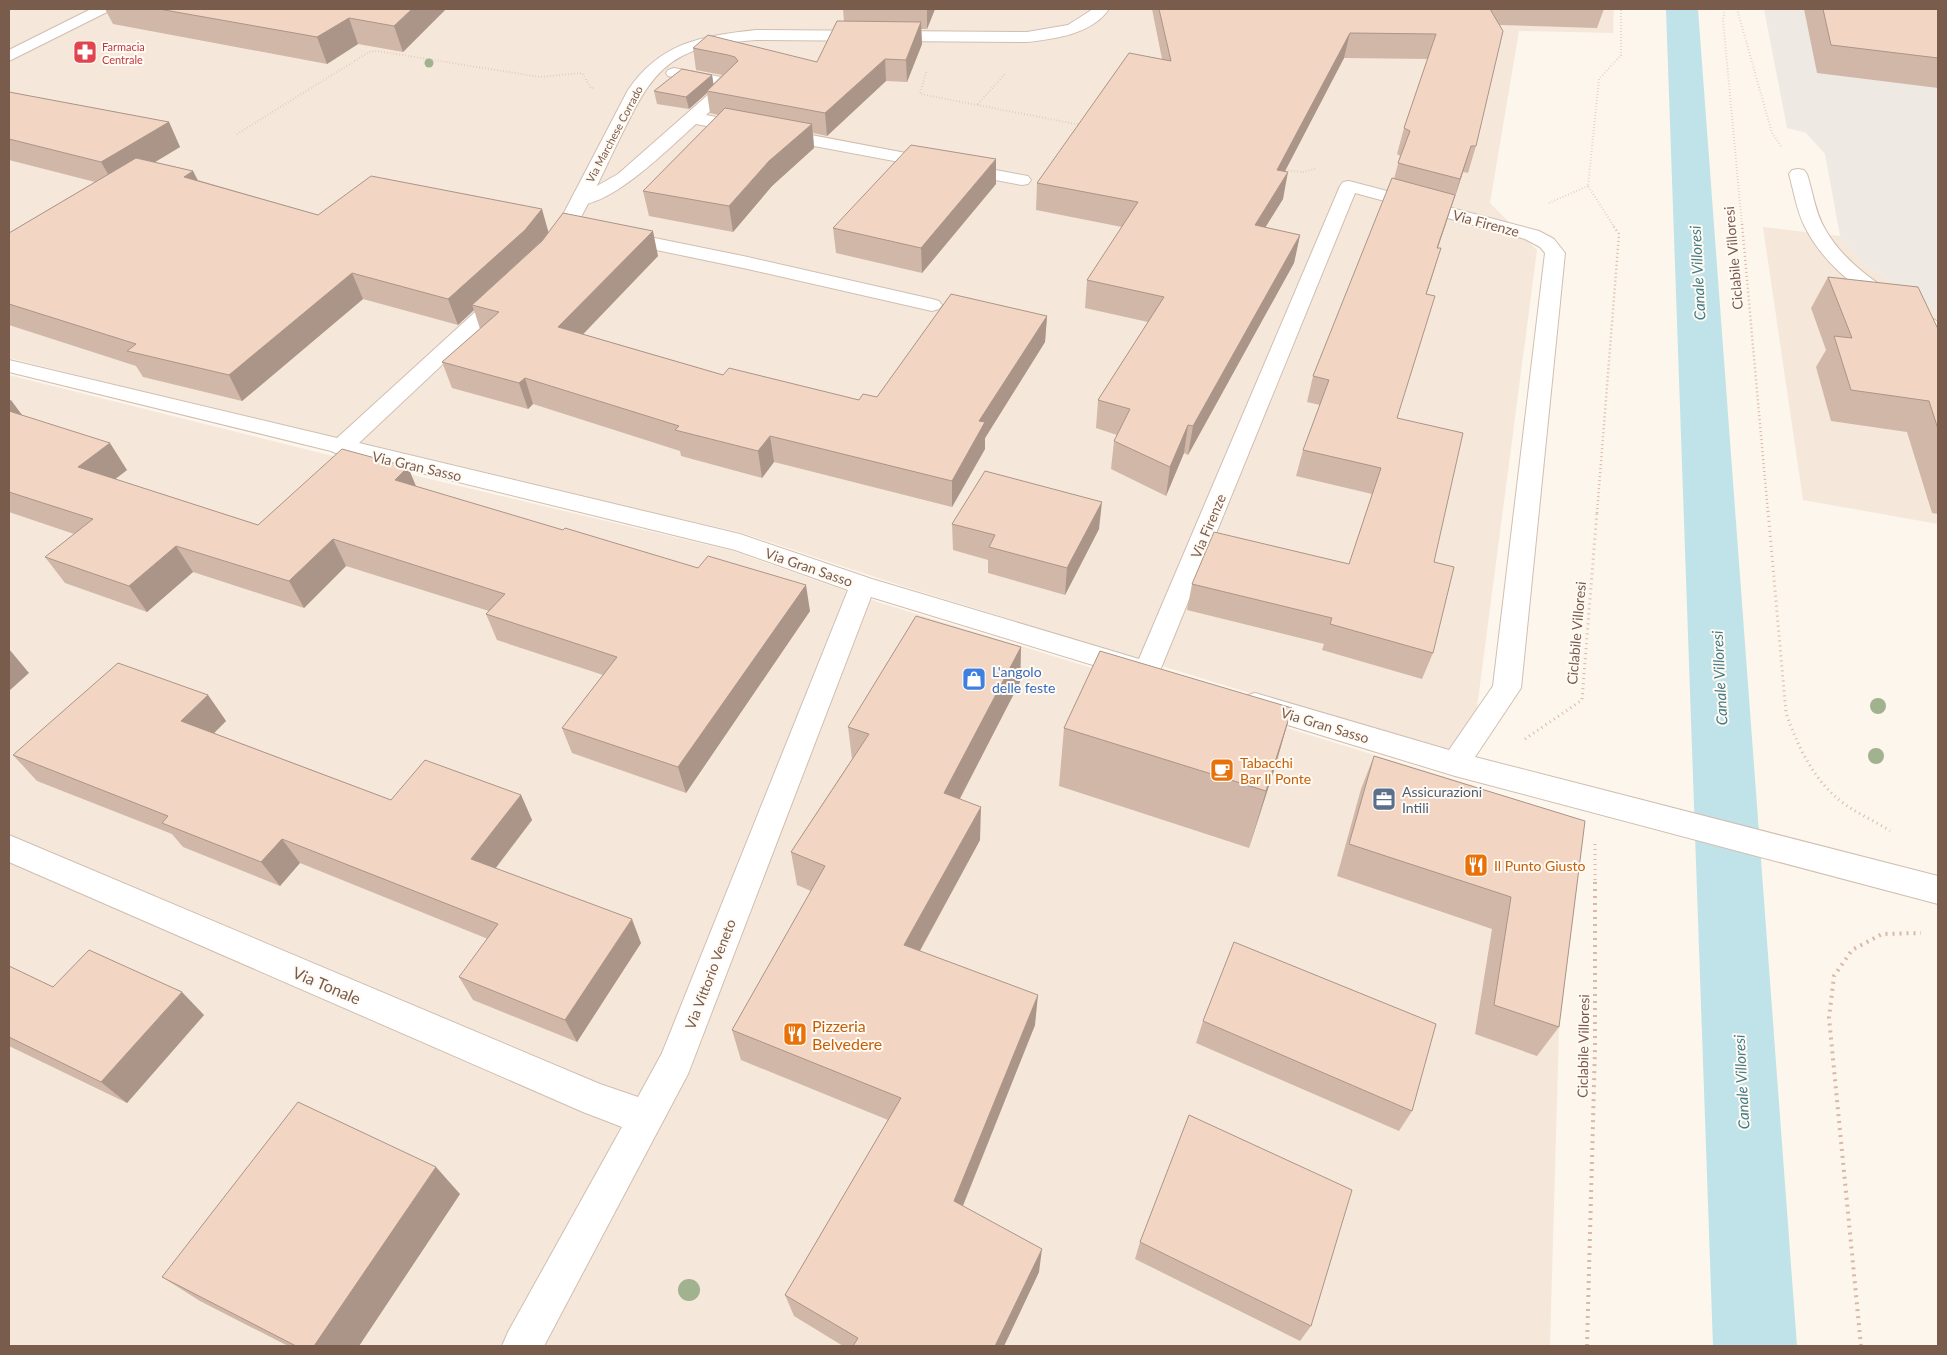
<svg xmlns="http://www.w3.org/2000/svg" width="1947" height="1355" font-family="Lato,sans-serif">
  <rect width="100%" height="100%" fill="#fdf6ec"/>
  <!-- residential -->
  <path fill="#f5e8da" d="M9 9H1614L1613 33 1519 31 1490 203 1537 250 1470 761 899 585 739 532 345 442 9 358Z
    M1763 227 1840 236 1864 264 1938 312V524L1803 500Z
    M9 375 337 457 733 551 881 603 1472 785 1564 854 1550 1346H9Z"/>
  <!-- industrial -->
  <path fill="#efe9e4" d="M1764 9H1938V312L1864 264 1840 236 1825 154 1806 133 1787 128Z"/>
  <g fill="none" stroke-linecap="round" stroke-linejoin="round">
    <!-- canal -->
    <path fill="#bfe3e8" fill-rule="evenodd" d="M1666 9H1698L1797 1346H1713Z"/>
    <!-- lane casing -->
    <g stroke="#d1beb0" stroke-width="2">
      <path id="lane" d="M674 68 731 79 737 81 739 84 706 115 1022 175 1028 176 1031 180 1028 184 1022 185 696 124C672 145 607 212 573 204L571 200 573 196 595 187 618 174 718 86 668 76 666 73 668 70Z
        M620 231 743 256 932 299 939 301 942 305 939 309 932 311 743 268 613 241 610 237 613 233Z"/>
    </g>
    <!-- street casing -->
    <g stroke="#d1beb0" stroke-width="2">
      <path id="street" d="M91 9H109L107 12 9 61V50Z
        M1093 9H1109C1092 34 1055 39 1027 42L756 40C731 42 705 44 682 56 647 74 633 113 616 146 599 181 583 218 561 250L554 252 547 250 544 246 557 226 628 90C661 42 702 36 756 30L1027 32 1068 25Z
        M1798 169 1804 170 1807 174C1813 192 1815 213 1825 229 1849 272 1899 296 1938 322V337L1931 335C1885 306 1832 279 1806 229 1797 213 1794 192 1789 174L1792 170Z
        M1349 181 1539 231 1554 239 1565 253 1521 688 1475 757 1938 876V904L1455 776 1245 712 1241 704 1245 696 1255 693 1449 750 1493 686 1545 253 1540 247 1525 239 1355 193 1157 678 1147 681 1137 678 1136 676 1132 677 871 597 688 1074 544 1346H502L508 1332 622 1127 583 1112 9 862V835L600 1084 638 1097 662 1053 848 590 735 550 344 454 340 455 331 451 9 372V360L337 438 497 292 504 290 511 292 514 296 511 300 359 443 740 534 872 579 1139 659 1340 186 1343 182Z"/>
    </g>
    <!-- path-far3 -->
    <path stroke="#d9b8a5" stroke-width="2" stroke-dasharray="0.5 2.5" stroke-linecap="butt" d="M1725 9 1723 20 1742 225
      M1737 9 1772 133 1781 146
      M926 72 920 94 1081 125
      M978 104 1005 74
      M237 134 369 52 377 51 540 77 582 73 591 88H594
      M1282 170 1303 172 1315 169
      M1549 203 1588 186
      M1613 225 1588 186 1599 79 1621 55V9"/>
    <!-- path-far2 -->
    <path stroke="#d9b8a5" stroke-width="2.5" stroke-dasharray="1 3" stroke-linecap="butt" d="M1742 224 1768 513
      M1597 513 1619 234 1612 224"/>
    <!-- path-far1 -->
    <path stroke="#d9b8a5" stroke-width="3" stroke-dasharray="1 4" stroke-linecap="butt" d="M1768 511 1786 713C1798 747 1814 781 1843 803 1858 814 1875 821 1890 831
      M1525 739 1582 700 1597 511
      M1595 844V882"/>
    <!-- path -->
    <path stroke="#d9b8a5" stroke-width="4" stroke-dasharray="2 5" stroke-linecap="butt" d="M1587 1346 1595 1048V881
      M1861 1346 1829 1018 1834 976 1852 950 1882 934 1921 933"/>
    <!-- lane -->
    <use href="#lane" fill="#fff" fill-rule="evenodd"/>
    <!-- street -->
    <use href="#street" fill="#fff" fill-rule="evenodd"/>
  </g>
  <!-- trees -->
  <g fill="#a0b28e">
    <circle cx="429" cy="63" r="4.5"/>
    <circle cx="1878" cy="706" r="8"/>
    <circle cx="1876" cy="756" r="8"/>
    <circle cx="689" cy="1290" r="11"/>
  </g>
  <!-- wall -->
  <path fill="#d1b7a8" d="M105 9H446L403 52 358 44 327 64 113 24Z
    M843 9H935L927 29H921L922 44 907 82 886 81 827 136 813 133 814 148 772 186 733 232 649 216 643 191 718 115 710 113 707 93 689 109 657 104 654 91 712 75 713 84 722 75 696 70 693 48 817 62 844 21Z
    M1152 9H1604L1597 28 1499 25 1476 146 1468 173 1463 172 1438 248H1441L1426 294 1397 418 1434 562 1433 653 1422 679 1322 650 1324 644 1187 610 1192 584 1349 564 1372 494 1296 476 1303 450 1320 405 1307 402 1313 376 1394 179 1400 156 1397 154 1404 128 1428 59 1344 58 1285 171 1283 199 1265 227 1300 235 1294 263 1188 455 1184 453 1166 496 1111 469 1114 441 1117 435 1096 428 1098 400 1148 322 1085 308 1087 280 1122 227 1036 210 1037 183 1162 59Z
    M1804 9H1938V88L1817 73Z
    M9 92 169 122 180 147 155 162 193 171 198 180 318 215 548 233 658 256 583 334 723 375 859 400 877 397 1047 316 1045 342 985 438V449L952 507 774 462 762 478 681 456 680 451 533 404 528 409 452 388 442 362 480 329 474 310 458 325 363 299 242 401 143 377 136 366 9 325V233L95 182 9 160Z
    M996 184 922 273 836 253 833 228Z
    M1828 277 1938 329V514L1932 513 1907 432 1831 421 1816 367 1826 350 1811 308Z
    M9 399 22 415 127 470 115 479 258 525 408 467 416 486 810 611 686 793 572 753 562 728 603 675 497 640 486 614 489 611 346 566 304 608 193 572 147 612 65 583 45 557 74 534 9 512Z
    M952 524 1099 529 1065 595 988 573V560L953 550Z
    M1021 647 1020 682 960 799 980 840 920 951 1035 1025 963 1206 1039 1272 1004 1346H843L794 1316 785 1295 888 1120 741 1060 732 1030 811 891 797 885 791 852 852 759 848 727Z
    M208 695 226 721 214 733 391 800 521 795 532 820 496 868 641 943 577 1042 473 1000 459 977 488 939 300 863 280 886 183 847 172 834 37 781 13 755Z
    M1292 708 1275 767 1249 848 1059 786 1064 728Z
    M1374 756 1585 821 1559 1027 1537 1056 1475 1034 1492 929 1337 876 1361 789Z
    M9 966 53 987 204 1015 127 1103 9 1046Z
    M1203 1021 1412 1111 1399 1131 1196 1043Z
    M460 1194 359 1346H288L200 1301 162 1277Z
    M1140 1242 1311 1326 1300 1341 1135 1259Z"/>
  <!-- shaded-wall -->
  <path fill="#aa9588" d="M412 9H446L403 52 394 26Z
    M927 9H935L927 29Z
    M349 18 358 44 327 64 317 37Z
    M921 22 922 44 907 82 906 60Z
    M1350 33 1344 58 1272 196 1277 170Z
    M885 59 886 81 827 136 825 113Z
    M712 75 714 87 707 91V93L689 109 686 97Z
    M169 122 180 147 115 186 101 162Z
    M812 124 814 148 772 186 733 232 729 206 769 161Z
    M1471 146 1463 172 1452 206 1460 179Z
    M996 159V184L922 273 921 248Z
    M193 171 205 196 184 177Z
    M1288 172 1283 199 1250 252 1255 225Z
    M1455 195 1447 220 1429 273 1437 248Z
    M542 209 549 234 472 305 474 310 458 325 448 299Z
    M653 231 658 256 565 353 558 327Z
    M1300 235 1294 263 1188 455 1193 426Z
    M1441 248 1433 274 1418 320 1426 294Z
    M352 273 363 299 242 401 229 375Z
    M1047 316 1045 342 985 438V449L952 507V481L979 421Z
    M525 378 533 404 528 409 519 383Z
    M11 400 30 426 9 422V401Z
    M1188 425 1184 453 1166 496 1170 467Z
    M770 436 774 462 762 478 758 451Z
    M110 443 127 470 96 494 78 467Z
    M408 467 419 494 395 480Z
    M1102 502 1099 529 1065 595 1067 568Z
    M333 539 346 566 304 608 289 581Z
    M176 546 193 572 147 612 129 586Z
    M806 585 810 611 686 793 678 767Z
    M1021 647 1020 682 945 827 944 793Z
    M9 649 29 673 9 691Z
    M208 695 226 721 200 747 181 721Z
    M1292 708 1275 767 1249 848 1266 791Z
    M521 795 532 820 484 883 471 859Z
    M981 807 980 840 906 976 904 945Z
    M282 839 300 863 280 886 261 862Z
    M632 919 641 943 577 1042 565 1020Z
    M182 992 204 1015 127 1103 101 1082Z
    M1038 995 1035 1025 955 1225 954 1201Z
    M436 1167 460 1194 359 1346H314Z
    M1042 1249 1039 1272 1004 1346H995Z"/>
  <!-- building -->
  <path fill="#f3d5c3" stroke="#aa9588" d="M159 9H412L394 26 349 18 317 37Z
    M1159 9H1490L1503 31 1476 146H1471L1460 179 1398 163 1410 131 1404 128 1436 34 1350 33 1277 170 1288 172 1255 225 1300 235 1193 426 1188 425 1170 467 1114 441 1130 409 1098 400 1164 297 1087 280 1138 202 1037 183 1129 53 1171 61Z
    M1823 9H1938V58L1831 45Z
    M837 21 921 22 906 60 885 59 825 113 707 91 738 61 735 57 728 55 693 48 708 35 817 62Z
    M682 69 712 75 686 97 654 91Z
    M9 92 169 122 101 162 9 139Z
    M725 108 812 124 769 161 729 206 643 191Z
    M911 145 996 159 921 248 833 228Z
    M136 158 193 171 184 177 318 215 371 176 542 209 525 230 448 299 352 273 229 375 127 351 136 344 9 304V233Z
    M1392 178 1455 195 1437 248H1441L1426 294 1435 296 1397 418 1463 433 1434 562 1454 567 1433 653 1330 624 1332 618 1192 584 1214 532 1349 564 1381 468 1303 450 1329 380 1313 376Z
    M563 213 653 231 558 327 723 375 729 368 859 400 863 394 877 397 951 294 1047 316 979 421 985 422 952 481 770 436 758 451 675 430 679 426 525 378 519 383 442 362 499 312 472 305 542 241Z
    M1828 277 1918 287 1938 329V429L1929 401 1851 390 1834 336 1852 338Z
    M9 411 110 443 78 467 258 525 342 449 408 467 395 480 563 530 565 528 698 568 708 556 806 585 678 767 562 728 617 657 486 614 505 594 333 539 289 581 176 546 129 586 45 557 93 519 9 492Z
    M985 471 1102 502 1067 568 989 547 995 535 952 524Z
    M916 616 1021 647 944 793 981 807 904 945 1038 995 954 1201 1042 1249 995 1346H853L858 1338 785 1295 901 1098 732 1030 825 866 791 852 869 734 848 727Z
    M1100 651 1292 708 1266 791 1064 728Z
    M118 663 208 695 181 721 391 800 425 760 521 795 471 859 632 919 565 1020 459 977 498 924 282 839 261 862 162 823 168 816 13 755Z
    M1374 756 1585 821 1559 1027 1494 1005 1511 897 1349 844Z
    M1234 942 1436 1024 1412 1111 1203 1021Z
    M89 950 182 992 101 1082 9 1037V966L53 987Z
    M298 1102 436 1167 314 1346H296L162 1277Z
    M1189 1115 1352 1190 1311 1326 1140 1242Z"/>
  <!-- icons -->
  <defs>
    <g id="pharmacy-square" transform="scale(1.25)"><rect x="-9" y="-9" width="18" height="18" rx="4" fill="#e0444e" stroke="#fffaf3"/><path d="M-2-6h4v4h4v4h-4v4h-4v-4h-4v-4h4Z" fill="#fff"/></g>
    <g id="shop-square" transform="scale(1.25)"><rect x="-9" y="-9" width="18" height="18" rx="4" fill="#3f7fe0" stroke="#fffaf3"/><path d="M-5-2.5h2.3a2.7 3.5 0 0 1 5.4 0H5L5.5 6h-11ZM-1.5-2.5h3a1.5 2.3 0 0 0-3 0Z" fill="#fff"/></g>
    <g id="cafe-square" transform="scale(1.25)"><rect x="-9" y="-9" width="18" height="18" rx="4" fill="#e8710a" stroke="#fffaf3"/><path d="M-5.5-4.5H6V0H3Q3 3.5 0 3.5H-2.5Q-5.5 3.5-5.5 0ZM3-3.2v2h1.7v-2ZM-6 4.5H4V6H-6Z" fill="#fff"/></g>
    <g id="office-square" transform="scale(1.25)"><rect x="-9" y="-9" width="18" height="18" rx="4" fill="#5c6f8a" stroke="#fffaf3"/><path d="M-6-3h4V-5.5h4V-3h4V5H-6ZM-1-4.5V-3h2v-1.5ZM-6 0V1H6V0Z" fill="#fff"/></g>
    <g id="restaurant-square" transform="scale(1.25)"><rect x="-9" y="-9" width="18" height="18" rx="4" fill="#e8710a" stroke="#fffaf3"/><path d="M-5-6h1v4h1v-4h1v4h1v-4h1v5L-1.5 .5V6h-2V.5L-5-1ZM5-6V6H3V1.5H1.5Q1.5-4 5-6Z" fill="#fff"/></g>
  </defs>
  <g fill-rule="evenodd">
    <use href="#pharmacy-square" x="85" y="52"/>
    <use href="#shop-square" x="974" y="679"/>
    <use href="#cafe-square" x="1222" y="770"/>
    <use href="#office-square" x="1384" y="799"/>
    <use href="#restaurant-square" x="1476" y="865"/>
    <use href="#restaurant-square" x="795" y="1034"/>
  </g>
  <g text-anchor="middle" dominant-baseline="central" stroke-width="4" stroke-linejoin="round" paint-order="stroke">
    <!-- far-health labels -->
    <g font-size="11" fill="#be3a42" stroke="#fffaf3" text-anchor="start">
      <text x="102" y="46">Farmacia<tspan x="102" dy="13">Centrale</tspan></text>
    </g>
    <!-- far-street labels -->
    <g font-size="11" fill="#7a5c4d" stroke="#fffaf3">
      <text transform="translate(614 134) rotate(-62)">Via Marchese Corrado</text>
    </g>
    <!-- street labels -->
    <g font-size="14" fill="#7a5c4d" stroke="#fffaf3">
      <text transform="translate(1486 223) rotate(15)">Via Firenze</text>
      <text transform="translate(1733 258) rotate(-95)">Ciclabile Villoresi</text>
      <text transform="translate(417 466) rotate(13)">Via Gran Sasso</text>
      <text transform="translate(1208 526) rotate(-67)">Via Firenze</text>
      <text transform="translate(809 567) rotate(19)">Via Gran Sasso</text>
      <text transform="translate(1576 633) rotate(-85)">Ciclabile Villoresi</text>
      <text transform="translate(1325 725) rotate(17)">Via Gran Sasso</text>
      <text transform="translate(710 974) rotate(-69)">Via Vittorio Veneto</text>
      <text transform="translate(1583 1046) rotate(-89)">Ciclabile Villoresi</text>
    </g>
    <!-- shop labels -->
    <g font-size="14" fill="#366cbe" stroke="#fffaf3" text-anchor="start">
      <text x="992" y="671">L'angolo<tspan x="992" dy="16">delle feste</tspan></text>
    </g>
    <!-- food labels -->
    <g font-size="14" fill="#c56008" stroke="#fffaf3" text-anchor="start">
      <text x="1240" y="762">Tabacchi<tspan x="1240" dy="16">Bar Il Ponte</tspan></text>
      <text x="1494" y="865">Il Punto Giusto</text>
    </g>
    <!-- service labels -->
    <g font-size="14" fill="#4e5e75" stroke="#fffaf3" text-anchor="start">
      <text x="1402" y="791">Assicurazioni<tspan x="1402" dy="16">Intili</tspan></text>
    </g>
    <!-- water labels -->
    <g font-size="15" font-style="italic" fill="#437c86" stroke="#fffaf3">
      <text transform="translate(1697 273) rotate(-93)">Canale Villoresi</text>
      <text transform="translate(1719 678) rotate(-93)">Canale Villoresi</text>
      <text transform="translate(1741 1082) rotate(-93)">Canale Villoresi</text>
    </g>
    <!-- near-street labels -->
    <g font-size="16" fill="#7a5c4d" stroke="#fffaf3">
      <text transform="translate(327 985) rotate(23)">Via Tonale</text>
    </g>
    <!-- near-food labels -->
    <g font-size="16" fill="#c56008" stroke="#fffaf3" text-anchor="start">
      <text x="812" y="1025">Pizzeria<tspan x="812" dy="18">Belvedere</tspan></text>
    </g>
  </g>
  <!-- border -->
  <rect width="1947" height="1355" fill="none" stroke="#7a5c4d" stroke-width="20"/>
</svg>
